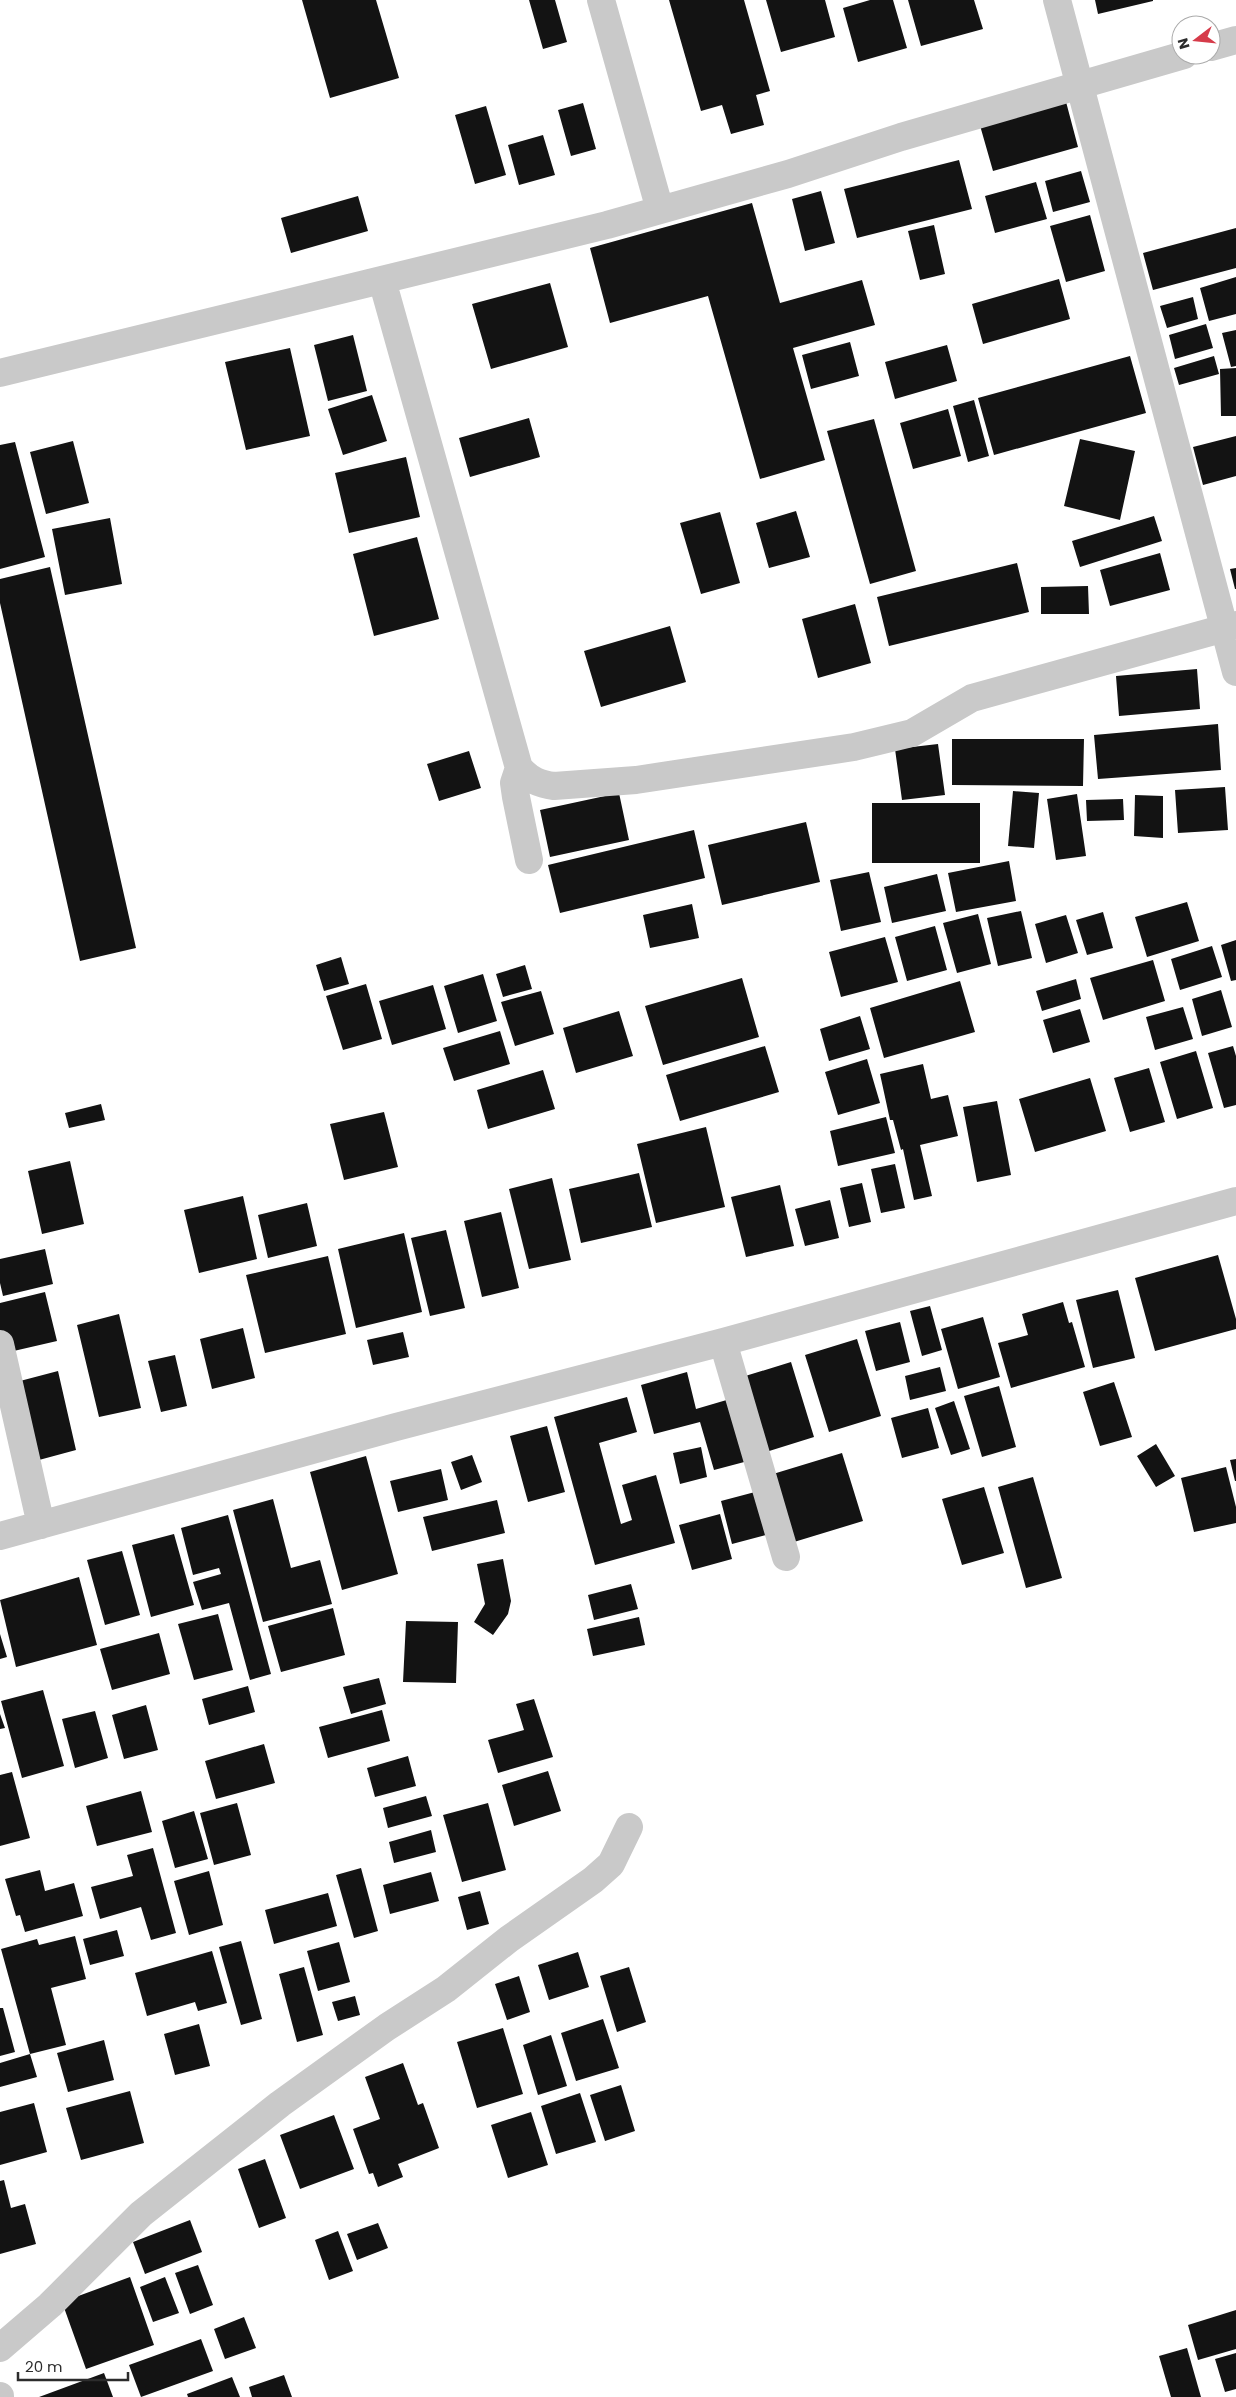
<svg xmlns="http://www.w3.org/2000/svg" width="1236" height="2397" font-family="Poppins,sans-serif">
  <rect width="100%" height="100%" fill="#fff"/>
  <!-- building -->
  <path fill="#131313" d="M302 0H376L399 78 330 98Z
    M529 0H555L567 42 543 49Z
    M669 0H744L770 91 756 95 764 125 731 134 722 105 701 111Z
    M766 0H825L835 37 781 52Z
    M870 0H893L907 48 858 62 843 8Z
    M908 0H974L983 29 921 46Z
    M1095 0H1153V1L1098 14Z
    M1065 98 1078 147 993 171 979 122Z
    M583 103 596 149 571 156 558 110Z
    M486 106 506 175 475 184 455 115Z
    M543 135 555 175 519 185 508 145Z
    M959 160 972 209 857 238 844 189Z
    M1081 171 1090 202 1053 212 1045 181Z
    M1036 182 1047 219 995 233 985 196Z
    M821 191 835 243 805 251 792 199Z
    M358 196 368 231 291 253 281 218Z
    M752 203 780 303 862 280 875 325 793 348 825 460 760 479 708 296 610 323 590 248Z
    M1090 215 1105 271 1066 282 1050 226Z
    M934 225 945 274 920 280 908 231Z
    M1236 228V268L1153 290 1143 253Z
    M1236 277V314L1209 321 1200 288Z
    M1059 279 1070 319 983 344 972 304Z
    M550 283 568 347 491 369 472 304Z
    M1193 297 1198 319 1167 328 1160 306Z
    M1206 324 1213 348 1175 359 1169 335Z
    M1236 330V366L1231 367 1222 333Z
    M353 335 367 391 328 401 314 345Z
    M850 342 859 376 811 389 802 355Z
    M947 345 957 381 895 399 885 362Z
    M290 348 310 436 246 450 225 362Z
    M1130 356 1146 413 994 455 978 398Z
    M1214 356 1219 374 1179 385 1174 368Z
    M1236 368V416H1221L1220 369Z
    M372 395 387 441 343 455 328 409Z
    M974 400 989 456 968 462 953 406Z
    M948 409 961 456 913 469 900 423Z
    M529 418 540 457 470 477 459 438Z
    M874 419 916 571 870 584 827 431Z
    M1236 436V476L1203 485 1193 447Z
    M1080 439 1135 451 1120 520 1064 506Z
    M73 441 89 503 46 514 30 452Z
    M15 442 45 557 0 569V445Z
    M406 457 420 517 349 533 335 473Z
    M796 511 810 557 769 568 756 523Z
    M720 512 740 583 701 594 680 523Z
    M1154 516 1162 541 1080 567 1072 541Z
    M110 518 122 584 65 595 52 529Z
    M417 537 439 619 374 636 353 554Z
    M1160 553 1170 590 1110 606 1100 570Z
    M1017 563 1029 612 889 646 877 597Z
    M50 567 136 948 80 961 0 603V579Z
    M1236 568V589H1235L1230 569Z
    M1088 586 1089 614H1041V587Z
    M855 604 871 663 818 678 802 619Z
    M670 626 686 682 601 707 584 651Z
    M1197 669 1200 709 1119 716 1116 676Z
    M1218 724 1221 770 1098 779 1094 735Z
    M952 739H1084L1083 786 952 785Z
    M938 744 945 795 902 800 895 749Z
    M469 751 481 788 439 801 427 764Z
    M1225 787 1228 830 1178 833 1175 790Z
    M1013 791 1039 793 1034 848 1008 846Z
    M619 793 629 840 550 857 540 810Z
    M1077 794 1086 856 1056 860 1047 799Z
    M1135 795 1163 796V838L1134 836Z
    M1123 799 1124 820 1087 821 1086 800Z
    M872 803H980V863H872Z
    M806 822 820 882 722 905 708 845Z
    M694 830 705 878 560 913 548 865Z
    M1009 861 1016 901 956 912 948 873Z
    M869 872 881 922 841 931 830 880Z
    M937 874 946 911 892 923 884 887Z
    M1187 902 1199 941 1147 957 1135 917Z
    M692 904 699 938 650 948 643 915Z
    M1021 911 1032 958 998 966 987 918Z
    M1103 912 1113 948 1087 955 1076 920Z
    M978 914 991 964 957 973 943 923Z
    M1066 915 1078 953 1046 963 1035 924Z
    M935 926 947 970 907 981 895 937Z
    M885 937 898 982 841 997 829 952Z
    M1236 940V980L1231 981 1221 945Z
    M1212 946 1222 977 1180 990 1171 959Z
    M341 957 349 984 324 991 316 965Z
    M1153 960 1165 1001 1103 1020 1090 978Z
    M525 965 532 989 503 997 496 974Z
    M483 974 497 1021 458 1033 444 986Z
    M742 978 759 1037 663 1065 645 1006Z
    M1076 979 1081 999 1042 1011 1036 991Z
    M960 981 975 1032 884 1058 870 1008Z
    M366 984 382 1039 343 1050 326 996Z
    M433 985 446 1029 392 1045 379 1001Z
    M1221 990 1232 1027 1202 1036 1192 999Z
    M541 991 554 1034 515 1046 501 1002Z
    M1183 1007 1193 1039 1155 1050 1146 1017Z
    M1080 1009 1090 1042 1053 1053 1043 1020Z
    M619 1011 633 1056 576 1073 563 1028Z
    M860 1016 870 1049 829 1061 820 1029Z
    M500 1031 510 1064 454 1081 443 1048Z
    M765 1046 779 1092 680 1121 666 1075Z
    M1233 1046 1236 1056V1105L1224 1108 1208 1053Z
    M1196 1051 1213 1108 1177 1119 1160 1062Z
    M867 1059 880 1103 838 1115 825 1072Z
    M923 1064 931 1099 948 1095 958 1136 920 1145 932 1196 914 1200 903 1149 901 1150 893 1120H890L880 1074Z
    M1149 1068 1165 1122 1130 1132 1114 1078Z
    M543 1070 555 1109 488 1129 477 1090Z
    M1090 1078 1106 1131 1035 1152 1019 1099Z
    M997 1101 1011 1175 977 1182 963 1107Z
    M101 1104 105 1120 69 1128 65 1113Z
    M384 1112 398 1167 344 1180 330 1124Z
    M886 1117 895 1153 838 1166 830 1131Z
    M706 1127 725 1207 656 1223 637 1144Z
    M70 1161 84 1224 42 1234 28 1171Z
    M895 1164 905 1208 881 1213 871 1169Z
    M639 1173 652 1227 581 1243 569 1189Z
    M552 1178 571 1260 529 1269 509 1189Z
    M862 1183 871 1222 849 1227 840 1188Z
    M780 1185 794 1246 746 1257 731 1197Z
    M243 1196 257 1259 199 1273 184 1210Z
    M830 1200 839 1238 805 1246 795 1209Z
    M307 1203 317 1246 268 1258 258 1215Z
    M501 1212 519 1288 482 1297 464 1221Z
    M446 1230 465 1308 430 1316 411 1238Z
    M404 1233 422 1312 356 1328 338 1249Z
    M45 1249 53 1284 3 1296 0 1283V1259Z
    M1218 1255 1236 1319V1329L1155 1351 1135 1278Z
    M328 1256 346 1334 265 1353 246 1275Z
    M1118 1290 1135 1358 1093 1368 1076 1300Z
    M45 1292 57 1341 5 1353 0 1330V1303Z
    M1063 1302 1069 1323 1072 1322 1085 1367 1011 1388 998 1343 1028 1335 1022 1314Z
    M930 1306 942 1350 922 1356 910 1311Z
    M119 1314 141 1408 99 1417 77 1325Z
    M983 1317 1000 1377 958 1389 941 1329Z
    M900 1322 910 1362 876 1371 865 1331Z
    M243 1328 255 1378 212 1389 200 1339Z
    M403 1332 409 1357 373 1365 367 1340Z
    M857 1339 881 1416 829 1432 805 1355Z
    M175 1355 187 1406 161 1412 148 1361Z
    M791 1362 814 1437 766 1452 742 1377Z
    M940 1367 946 1391 910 1400 905 1376Z
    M58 1371 76 1450 39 1460 20 1381Z
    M687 1372 696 1409 730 1399 748 1461 714 1470 700 1422 654 1434 641 1385Z
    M1114 1382 1132 1437 1100 1446 1083 1392Z
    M999 1386 1016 1447 982 1457 964 1396Z
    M627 1397 637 1432 599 1443 621 1524 632 1520 622 1485 656 1475 675 1543 595 1565 554 1417Z
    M954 1401 970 1449 951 1455 935 1408Z
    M928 1408 939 1448 902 1458 891 1418Z
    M547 1426 565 1492 528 1502 510 1436Z
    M1156 1444 1175 1476 1156 1487 1137 1456Z
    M701 1447 707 1477 680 1484 673 1453Z
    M842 1453 863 1521 794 1542 773 1474Z
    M472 1455 482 1482 461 1490 451 1462Z
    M366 1456 398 1574 342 1590 310 1472Z
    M1236 1459V1481H1235L1230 1460Z
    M1226 1467 1236 1507V1523L1194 1532 1181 1478Z
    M441 1469 448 1500 398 1512 390 1481Z
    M1033 1477 1062 1578 1026 1588 998 1487Z
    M984 1487 1004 1553 962 1565 942 1499Z
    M755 1492 766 1535 732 1544 721 1501Z
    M273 1499 291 1568 320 1560 332 1604 263 1622 233 1510Z
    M497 1500 505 1533 432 1551 423 1517Z
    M720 1514 732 1559 692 1570 679 1525Z
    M228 1515 271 1674 250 1680 229 1603 202 1610 193 1582 221 1574 219 1568 193 1575 181 1528Z
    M174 1534 194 1605 151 1617 132 1545Z
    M122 1551 140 1615 105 1625 87 1560Z
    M503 1559 511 1601 508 1614 493 1635 474 1622 485 1604 477 1564Z
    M79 1577 97 1645 16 1667 0 1600Z
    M631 1584 638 1609 594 1620 588 1595Z
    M333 1608 345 1655 281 1672 268 1626Z
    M218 1614 233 1670 194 1680 178 1624Z
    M639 1617 645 1645 593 1656 587 1629Z
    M406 1621 458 1622 456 1683 403 1682Z
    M159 1633 170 1674 112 1690 100 1649Z
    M0 1634 7 1657 0 1659Z
    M379 1678 386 1704 351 1714 343 1687Z
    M248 1686 255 1712 209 1725 202 1699Z
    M43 1690 64 1766 22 1778 1 1701Z
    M534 1699 553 1757 498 1773 488 1740 524 1730 516 1704Z
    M146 1705 158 1750 124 1759 112 1715Z
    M382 1710 390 1741 328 1758 319 1727Z
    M95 1711 108 1758 75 1768 62 1719Z
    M0 1714 5 1728 0 1729Z
    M264 1744 275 1783 216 1799 205 1761Z
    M408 1756 416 1786 375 1797 367 1768Z
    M548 1771 561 1811 514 1826 502 1785Z
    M12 1772 30 1838 0 1846V1775Z
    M141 1791 152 1832 97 1846 86 1806Z
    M426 1796 432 1816 388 1828 383 1808Z
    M237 1803 251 1855 214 1865 200 1813Z
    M488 1803 506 1870 462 1882 443 1815Z
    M194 1811 208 1859 175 1868 162 1821Z
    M431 1830 436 1852 394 1863 389 1842Z
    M153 1848 176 1933 151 1940 141 1907 100 1919 91 1887 133 1876 127 1855Z
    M361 1868 378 1931 354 1938 336 1875Z
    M40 1870 45 1891 74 1883 83 1916 25 1932 20 1915 16 1916 5 1879Z
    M209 1871 223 1925 189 1935 174 1881Z
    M431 1872 439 1901 390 1914 383 1885Z
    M480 1891 489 1924 467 1930 458 1897Z
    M328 1893 337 1926 274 1944 265 1910Z
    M117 1930 124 1956 90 1965 83 1939Z
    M75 1936 86 1979 51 1988 66 2045 30 2054 1 1949 37 1939 39 1945Z
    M241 1941 262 2019 241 2025 219 1947Z
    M339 1942 350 1982 318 1991 307 1951Z
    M212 1951 227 2003 198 2011 195 2002 147 2016 135 1973Z
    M578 1952 589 1987 549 2000 538 1965Z
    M304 1967 323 2035 297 2042 279 1974Z
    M629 1967 646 2022 617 2032 600 1976Z
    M519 1976 530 2012 507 2020 495 1984Z
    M355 1996 360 2015 338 2021 332 2002Z
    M0 2008H3L15 2052 0 2056Z
    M603 2019 619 2068 576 2081 561 2033Z
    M199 2024 210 2066 175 2075 164 2034Z
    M503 2028 523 2094 477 2108 457 2042Z
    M551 2035 567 2086 538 2095 523 2045Z
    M104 2040 114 2080 68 2092 57 2053Z
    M30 2054 37 2077 0 2087V2063Z
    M403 2063 418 2105 423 2103 439 2148 398 2164 403 2177 378 2187 373 2173 369 2174 353 2129 380 2119 365 2077Z
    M621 2085 635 2131 605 2141 590 2095Z
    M130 2091 144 2143 81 2160 66 2108Z
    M580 2093 596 2142 556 2154 541 2106Z
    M34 2103 47 2152 0 2165V2112Z
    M531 2112 548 2165 508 2178 491 2125Z
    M334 2115 354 2169 300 2189 280 2135Z
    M265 2159 286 2218 259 2228 238 2169Z
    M4 2180 11 2208 25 2204 36 2244 0 2254V2181Z
    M190 2220 202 2252 145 2274 133 2242Z
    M378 2223 388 2248 357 2260 347 2234Z
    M338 2231 353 2271 329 2280 315 2240Z
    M198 2265 213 2305 190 2314 175 2273Z
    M130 2277 154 2345 86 2369 62 2302Z
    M165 2277 179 2313 153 2322 140 2287Z
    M1236 2310V2349L1198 2360 1188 2325Z
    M244 2317 256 2348 225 2359 214 2329Z
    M201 2339 213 2371 141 2397 129 2365Z
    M1187 2348 1201 2397H1171L1159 2356Z
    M1236 2353V2389L1225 2392 1215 2359Z
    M104 2373 113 2397H39Z
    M284 2375 292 2397H252L249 2387Z
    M232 2377 240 2397H188L187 2394Z"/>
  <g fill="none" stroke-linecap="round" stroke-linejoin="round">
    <!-- street -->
    <path stroke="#c9c9c9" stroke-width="28" d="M601 0 660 210
      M1057 0 1236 672
      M1211 47 1236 40
      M382 280 519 768C530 780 539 784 554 786L636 780 854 747 912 733 972 698 1236 625
      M0 373 607 225 788 174 901 137 1184 55
      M519 768 514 783 516 797 529 860
      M723 1342 786 1557
      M0 1344 41 1525
      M0 1536 396 1427 723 1342 1236 1201
      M0 2348 50 2305 141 2214 280 2104 387 2027 446 1989 509 1939 593 1880 611 1864 629 1827
      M0 2396V2397"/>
  </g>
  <!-- north arrow -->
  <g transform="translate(1196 40) rotate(254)"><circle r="24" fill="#ffffff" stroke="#ababab"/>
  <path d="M0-4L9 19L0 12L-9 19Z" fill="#d63b4a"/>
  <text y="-8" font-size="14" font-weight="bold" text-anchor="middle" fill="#2c2c2c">N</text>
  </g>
  <!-- scale -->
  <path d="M18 2372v8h110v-8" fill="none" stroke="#2c2c2c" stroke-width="2.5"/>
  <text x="25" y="2372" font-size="15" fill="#2c2c2c" stroke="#ffffff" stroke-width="4" paint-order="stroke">20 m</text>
</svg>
